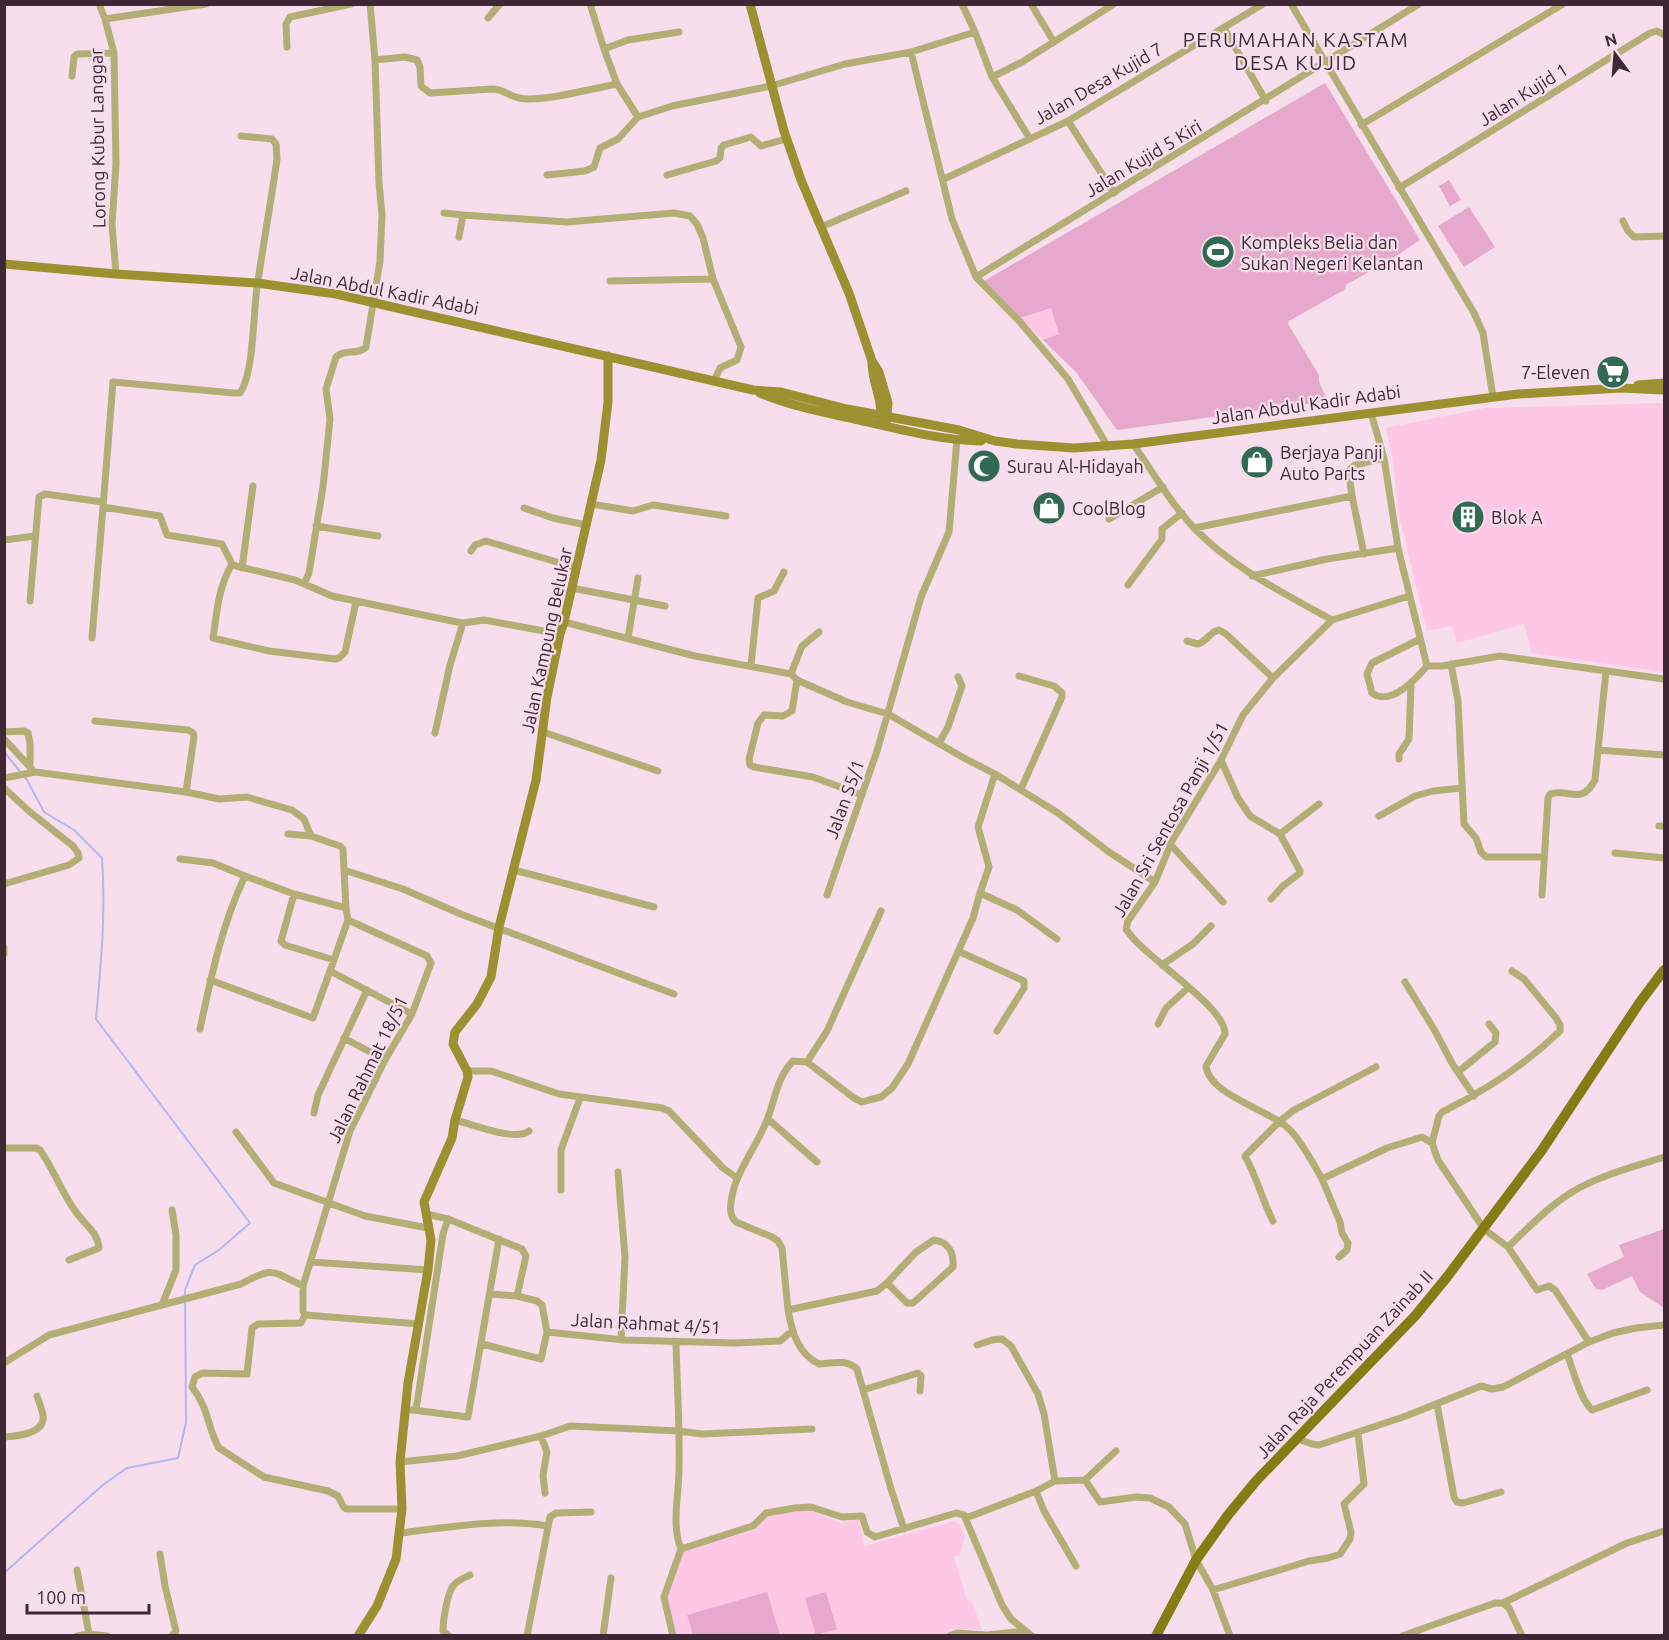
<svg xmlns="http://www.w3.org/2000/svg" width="1669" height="1640" font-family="Ubuntu,sans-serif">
  <rect width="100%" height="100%" fill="#f7deec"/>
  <!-- built -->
  <path fill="#fec7e6" d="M1051 307 1059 334 1043 340 1020 318Z
    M1661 403 1664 408V672L1532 653 1524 624 1457 643 1452 626 1427 631 1398 511 1393 461 1386 428 1485 408Z
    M809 1510 841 1523 859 1519 864 1546 955 1521 960 1525 965 1537 960 1555 954 1557 967 1600 972 1601 982 1630 951 1629 943 1636 676 1635 667 1599 683 1550 755 1530 763 1518 771 1515Z"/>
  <!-- green -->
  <path fill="#e6a8cc" d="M1325 83 1420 240 1384 264 1347 284 1344 290 1289 321 1288 324 1319 375V382L1328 401 1117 430 1076 372 1043 340 1059 334 1051 308 1020 318 984 281Z
    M1449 180 1461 200 1450 206 1439 186Z
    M1469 207 1495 247 1464 267 1438 226Z
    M1664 1229V1308L1640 1292 1632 1276 1602 1290 1596 1289 1587 1274 1624 1257 1619 1245Z
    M767 1592 780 1635H693L687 1615Z
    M826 1592 837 1629 816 1635 805 1598Z"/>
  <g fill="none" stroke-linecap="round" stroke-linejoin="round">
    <!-- stream -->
    <path stroke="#b4b5f4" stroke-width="2" d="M4 752 27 780 44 812 74 830 102 858C106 912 101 964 96 1019L250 1223 219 1250 195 1265 185 1290 186 1422 178 1458 127 1468 104 1484 4 1573"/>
    <!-- street -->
    <path stroke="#b3ae75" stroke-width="7" d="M99 4 105 19 114 53 116 164 112 224 116 274
      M590 4 604 49
      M962 4 975 32 992 77
      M1031 4 1054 42
      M1291 4 1474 313 1483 333 1493 397
      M488 18 500 4
      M105 19 206 4
      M1224 28 1266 101
      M287 47 286 24 290 17 351 4
      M911 52 952 219 976 277 1020 322 1068 379 1108 447
      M375 60 405 57 417 60 420 67 421 86 430 93 492 89C503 89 509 96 519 98 540 103 594 88 617 84L604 49 628 40 679 32
      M72 76 74 57 77 54 114 53
      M617 84 638 117 672 106 771 86 845 64 911 52 975 32
      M1068 121 1114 193
      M1361 125 1563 4
      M241 136 272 139 276 144 277 159C271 202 263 245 257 288 253 314 254 373 240 393H234L113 382 103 507 160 516 167 535 222 544 232 564 236 566 295 580 332 596 452 621 463 623 484 620 560 634
      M1030 139 992 77 1022 62 1114 4
      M547 175 585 171 594 167 600 148 618 139 638 117
      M667 175 716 161 720 158 721 148 724 145 751 137 761 146 786 139
      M944 179 1068 121 1263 4
      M1399 188 1650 33 1657 31 1664 35
      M444 213 463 215
      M1623 221 1628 231 1634 237 1664 236
      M821 227 906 191
      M459 237 463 215 567 222 674 213 690 216 697 224 703 238 713 279 741 347 737 360 720 368 714 381
      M976 277 1419 4
      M610 281 713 279
      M1371 413 1384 458 1398 548 1427 666H1442L1500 656 1664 679
      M1133 444C1153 472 1171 504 1195 529 1234 569 1284 593 1332 620
      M1352 496 1364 554
      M591 504 633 511 653 505 726 516
      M524 508 553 518 586 525
      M1109 519 1163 487
      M316 526 378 536
      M1194 528 1352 496 1349 474 1350 469 1355 465 1384 458
      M4 540 35 536
      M471 551 475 545 486 541 577 568
      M232 564C218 588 217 612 213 638L269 651 335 659 339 658 345 652 356 602
      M242 568 253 486
      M1252 576 1327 559 1398 548
      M304 584 309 573 323 487 330 419 326 389 336 357C345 348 357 356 366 347L380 261 382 215 379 183 375 60 370 4
      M1128 585 1162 539V529L1182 513
      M572 588 665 606
      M1409 596 1332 620 1273 678 1243 715 1221 760 1172 841 1155 882 1128 921 1126 929C1142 956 1226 1006 1225 1034L1206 1066C1209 1096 1273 1110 1292 1132 1304 1146 1313 1163 1322 1179L1387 1148 1422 1137 1432 1143
      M30 601 39 497 45 494 103 502
      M564 622 695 656 791 674 797 680 847 702 888 714 964 758 995 774 1058 813 1109 852 1155 882
      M92 638 103 507
      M628 638 638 578
      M1420 639 1372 663 1367 674 1372 693C1391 707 1416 679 1427 666
      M1187 641 1198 644C1207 641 1211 631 1219 630L1226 634 1273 678
      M1451 664 1458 701 1464 824 1476 838 1481 852 1486 857H1543
      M751 665 758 598 774 591 784 572
      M791 674 802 646 819 632
      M1019 676 1054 686 1062 693V697L1021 789
      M797 680 792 711 783 716 764 715 758 723 749 759 750 765 754 767 813 777 862 795
      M95 721 188 730 193 733 194 737 186 792
      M4 732 24 731 28 733 30 743V767
      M543 732 658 771
      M435 733 450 665 463 623
      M4 739 31 768
      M939 743 948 727 962 686 958 677
      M1598 750 1664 755
      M1399 759V754L1409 739 1411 685
      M1221 760 1238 798 1250 816 1280 834 1300 871V873L1283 886 1271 899
      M4 778 35 772 186 792 219 799 247 797 292 810 304 819 311 836 340 846 343 849 344 870
      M4 788 30 812 73 846 78 853 79 858 69 865 4 884
      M1379 816 1415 796 1433 791 1462 788
      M1659 826H1664
      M288 834 311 836
      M1280 834 1319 804
      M1170 844 1223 902
      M1615 853 1664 858
      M180 859 213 863 245 876
      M514 870 654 907
      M980 893 989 867 978 827 995 774
      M294 894 281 941 285 945 334 960
      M827 895 877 751 921 597 949 532 957 440
      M1542 895 1548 798 1550 794C1570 788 1581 806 1595 780L1606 671
      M881 911 827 1031 807 1062 854 1098 862 1102 869 1100 881 1097 892 1088 908 1064 973 918 980 893 1017 910 1057 939
      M4 948V954
      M958 951 1024 981V988L997 1031
      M1162 965 1193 944 1211 926
      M1512 971 1524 979 1556 1018 1560 1025V1031C1525 1065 1485 1091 1442 1112L1439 1116 1432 1143 1438 1160 1484 1229 1508 1247 1537 1290 1549 1286 1555 1290 1589 1342
      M210 980 313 1018 330 971
      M1405 982 1435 1031 1453 1065 1474 1096
      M412 1014 330 971 348 920 346 908 344 870 403 889 463 915 674 994
      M1158 1024 1166 1008 1189 987
      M200 1029C211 977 222 924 245 876L294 894 346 908
      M344 1038 385 1060
      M467 1071H491L559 1094 662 1108 669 1111 723 1168 737 1178
      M1458 1072 1495 1042 1496 1033 1489 1024
      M314 1113 318 1095 367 990
      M768 1119 817 1162
      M455 1120C473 1124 515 1142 529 1131
      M236 1132 274 1183 365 1216 428 1228
      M4 1148H36L40 1150C55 1171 63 1197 79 1216 87 1226 98 1234 99 1248L69 1260
      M618 1172 625 1257 621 1340
      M1322 1179 1340 1222 1342 1233 1348 1243 1347 1250 1339 1257
      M561 1190V1150L580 1098
      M426 1214 448 1219 522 1249 526 1256 517 1296 490 1294
      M1273 1221C1262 1200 1257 1177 1245 1156L1280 1121 1294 1110 1376 1067
      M1508 1247C1528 1228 1548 1207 1572 1192 1600 1175 1634 1167 1664 1157
      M311 1262 428 1270
      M887 1283 907 1303H913L953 1267C954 1253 949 1242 934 1240L916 1252 887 1283 877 1291 788 1310C792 1332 798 1354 819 1364 833 1363 846 1359 857 1369L891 1489 904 1529
      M517 1296 537 1301 542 1305 547 1332 624 1340 735 1343 780 1341 792 1331
      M162 1305 176 1270V1235L172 1210
      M788 1310 782 1248 778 1241 772 1237 736 1222C729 1215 730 1206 732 1196 737 1170 757 1146 767 1120 775 1100 777 1077 793 1061L807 1062
      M305 1315 303 1311V1286L350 1131 385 1060 412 1014 431 963 427 956 348 920
      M305 1315 301 1323 258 1324 252 1328 247 1374 202 1373 195 1377 192 1387C209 1408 207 1427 219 1448L264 1477 328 1491 338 1496 343 1506 346 1509H402
      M305 1315 419 1324
      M676 1343C677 1385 680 1427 679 1470 679 1495 671 1524 681 1549
      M482 1344 541 1359 547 1332
      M1567 1354C1573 1369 1580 1399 1592 1410L1647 1390
      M4 1363 49 1335 241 1284C274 1266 271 1271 303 1286
      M863 1390 918 1373 921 1376 920 1391
      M1437 1404 1454 1497 1457 1502 1463 1503 1501 1492
      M405 1409 468 1417 499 1239
      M416 1410 443 1234 448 1219
      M541 1436 547 1452 543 1475 545 1493
      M4 1437C17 1436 46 1434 43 1415 42 1409 39 1402 37 1396
      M1298 1439 1312 1444 1319 1445 1406 1416 1481 1386 1492 1389 1503 1387 1589 1342 1613 1333 1636 1328 1664 1325
      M400 1462 457 1456 541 1436 570 1426 679 1431 702 1434 812 1429
      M1085 1480 1100 1502 1136 1497 1150 1498 1169 1507 1185 1524 1196 1560 1213 1590 1230 1636
      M1055 1481 1085 1480 1116 1451
      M1036 1491 1044 1511 1076 1566
      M966 1518 1036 1491 1055 1481 1044 1414 1038 1394 1011 1346 1002 1339 992 1340 977 1345
      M401 1533C450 1527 498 1518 547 1526
      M160 1554 165 1586 176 1631 172 1636
      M77 1570 89 1634
      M1213 1590 1309 1561 1328 1558 1340 1554 1350 1539 1351 1532 1344 1504 1364 1484 1358 1433
      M1503 1603 1509 1608 1522 1636
      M77 1636 89 1634 107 1636
      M449 1636 443 1631C443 1621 447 1594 453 1586 457 1580 464 1578 470 1575
      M527 1636 550 1517 556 1513 591 1512
      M603 1636 611 1578
      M673 1636 664 1597 681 1549 746 1528 753 1526 766 1513 795 1508 811 1507 842 1517 862 1516 867 1532 875 1537 956 1513 964 1515 1002 1605 1011 1619 1032 1636
      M949 1636 957 1633 987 1635 1025 1631
      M1402 1636 1495 1603H1503L1627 1543 1664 1531"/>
    <!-- secondary -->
    <path stroke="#9b9131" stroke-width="9" d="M750 4 784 131 801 180 849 293 872 361 879 372 888 403 886 426
      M4 264 116 274 257 283 336 294 753 390 781 392 847 409 959 430 995 441 1017 444 1074 448 1133 444 1518 394 1621 388 1664 390
      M872 361C871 381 884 401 880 420
      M1638 385 1664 383
      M760 393C793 407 828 413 863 421 901 430 941 440 981 441
      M358 1636 377 1606 396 1559 402 1509 400 1462 408 1383 428 1270 431 1240 424 1202 452 1138 455 1120 468 1077 467 1071 453 1044 455 1032 477 1004 491 977 499 927 536 780 547 697 560 634 564 622 601 460 608 402V356"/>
    <!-- primary -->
    <path stroke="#867c14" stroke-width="10" d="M1156 1636 1196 1560 1228 1515 1256 1481 1415 1316 1447 1277 1542 1150 1640 1002 1664 970"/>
  </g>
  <!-- icons -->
  <defs>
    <g id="stadium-disc" transform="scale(1.725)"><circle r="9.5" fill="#316a52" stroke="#f7deec"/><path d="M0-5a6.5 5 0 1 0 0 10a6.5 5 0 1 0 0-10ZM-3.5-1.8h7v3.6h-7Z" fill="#fff"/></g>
    <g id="supermarket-disc" transform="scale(1.725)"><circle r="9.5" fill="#316a52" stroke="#f7deec"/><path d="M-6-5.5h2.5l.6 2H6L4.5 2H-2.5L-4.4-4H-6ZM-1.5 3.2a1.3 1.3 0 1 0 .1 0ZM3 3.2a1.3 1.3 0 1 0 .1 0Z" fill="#fff"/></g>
    <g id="shop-disc" transform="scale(1.725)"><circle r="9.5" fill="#316a52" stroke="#f7deec"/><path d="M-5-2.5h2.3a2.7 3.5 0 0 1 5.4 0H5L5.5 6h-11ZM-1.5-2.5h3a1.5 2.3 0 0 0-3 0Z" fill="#fff"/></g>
    <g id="mosque-disc" transform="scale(1.725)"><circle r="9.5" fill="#316a52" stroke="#f7deec"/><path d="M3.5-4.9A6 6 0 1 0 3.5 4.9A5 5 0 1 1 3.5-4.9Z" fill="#fff"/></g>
    <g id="building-disc" transform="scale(1.725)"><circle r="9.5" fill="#316a52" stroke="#f7deec"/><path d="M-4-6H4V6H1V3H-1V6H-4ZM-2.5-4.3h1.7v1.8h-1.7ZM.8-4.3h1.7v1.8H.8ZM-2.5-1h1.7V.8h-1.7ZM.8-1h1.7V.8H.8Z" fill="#fff"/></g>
  </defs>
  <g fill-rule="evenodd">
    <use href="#stadium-disc" x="1218" y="252"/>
    <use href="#supermarket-disc" x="1613" y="372"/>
    <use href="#shop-disc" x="1257" y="462"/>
    <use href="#mosque-disc" x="984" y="466"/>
    <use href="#shop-disc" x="1049" y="508"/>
    <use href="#building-disc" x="1468" y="517"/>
  </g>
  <g text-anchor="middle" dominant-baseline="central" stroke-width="4.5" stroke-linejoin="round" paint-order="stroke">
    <!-- street labels -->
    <g font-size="18" fill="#3f2836" stroke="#f7deec">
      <text transform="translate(1098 83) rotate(-30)">Jalan Desa Kujid 7</text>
      <text transform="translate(1523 94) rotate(-32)">Jalan Kujid 1</text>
      <text transform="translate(97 138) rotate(-91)">Lorong Kubur Langgar</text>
      <text transform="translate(1143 158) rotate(-31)">Jalan Kujid 5 Kiri</text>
      <text transform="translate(385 290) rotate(11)">Jalan Abdul Kadir Adabi</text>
      <text transform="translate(1306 404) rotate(-8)">Jalan Abdul Kadir Adabi</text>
      <text transform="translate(546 640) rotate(-78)">Jalan Kampung Belukar</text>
      <text transform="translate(844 799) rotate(-70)">Jalan S5/1</text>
      <text transform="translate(1170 819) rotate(-61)">Jalan Sri Sentosa Panji 1/51</text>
      <text transform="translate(367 1069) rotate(-64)">Jalan Rahmat 18/51</text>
      <text transform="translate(646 1323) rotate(3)">Jalan Rahmat 4/51</text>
      <text transform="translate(1344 1364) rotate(-47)">Jalan Raja Perempuan Zainab II</text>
    </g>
    <!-- poi labels -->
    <g font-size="18" fill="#3f2836" stroke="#f7deec" text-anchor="start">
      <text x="1241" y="242">Kompleks Belia dan<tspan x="1241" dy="21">Sukan Negeri Kelantan</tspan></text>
      <text x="1590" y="372" text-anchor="end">7-Eleven</text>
      <text x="1280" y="452">Berjaya Panji<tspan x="1280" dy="21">Auto Parts</tspan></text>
      <text x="1007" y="466">Surau Al-Hidayah</text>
      <text x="1072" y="508">CoolBlog</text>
      <text x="1491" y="517">Blok A</text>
    </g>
    <!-- neighbourhood labels -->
    <g font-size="20" letter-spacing="1.5" fill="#3f2836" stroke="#f7deec">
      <text x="1296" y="39">PERUMAHAN KASTAM<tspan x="1296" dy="23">DESA KUJID</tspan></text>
    </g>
  </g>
  <!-- border -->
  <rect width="1669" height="1640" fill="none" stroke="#3f2836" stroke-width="12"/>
  <!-- north arrow -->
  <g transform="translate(1615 54) rotate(344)" stroke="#f7deec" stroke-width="4.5" paint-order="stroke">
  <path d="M0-4.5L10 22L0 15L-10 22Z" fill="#3f2836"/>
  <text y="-9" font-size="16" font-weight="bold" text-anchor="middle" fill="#3f2836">N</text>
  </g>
  <!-- scale -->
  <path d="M27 1604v9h122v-9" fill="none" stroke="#3f2836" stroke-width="3"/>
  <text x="36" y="1604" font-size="18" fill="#3f2836" stroke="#f7deec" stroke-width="4.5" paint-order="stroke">100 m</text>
</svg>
